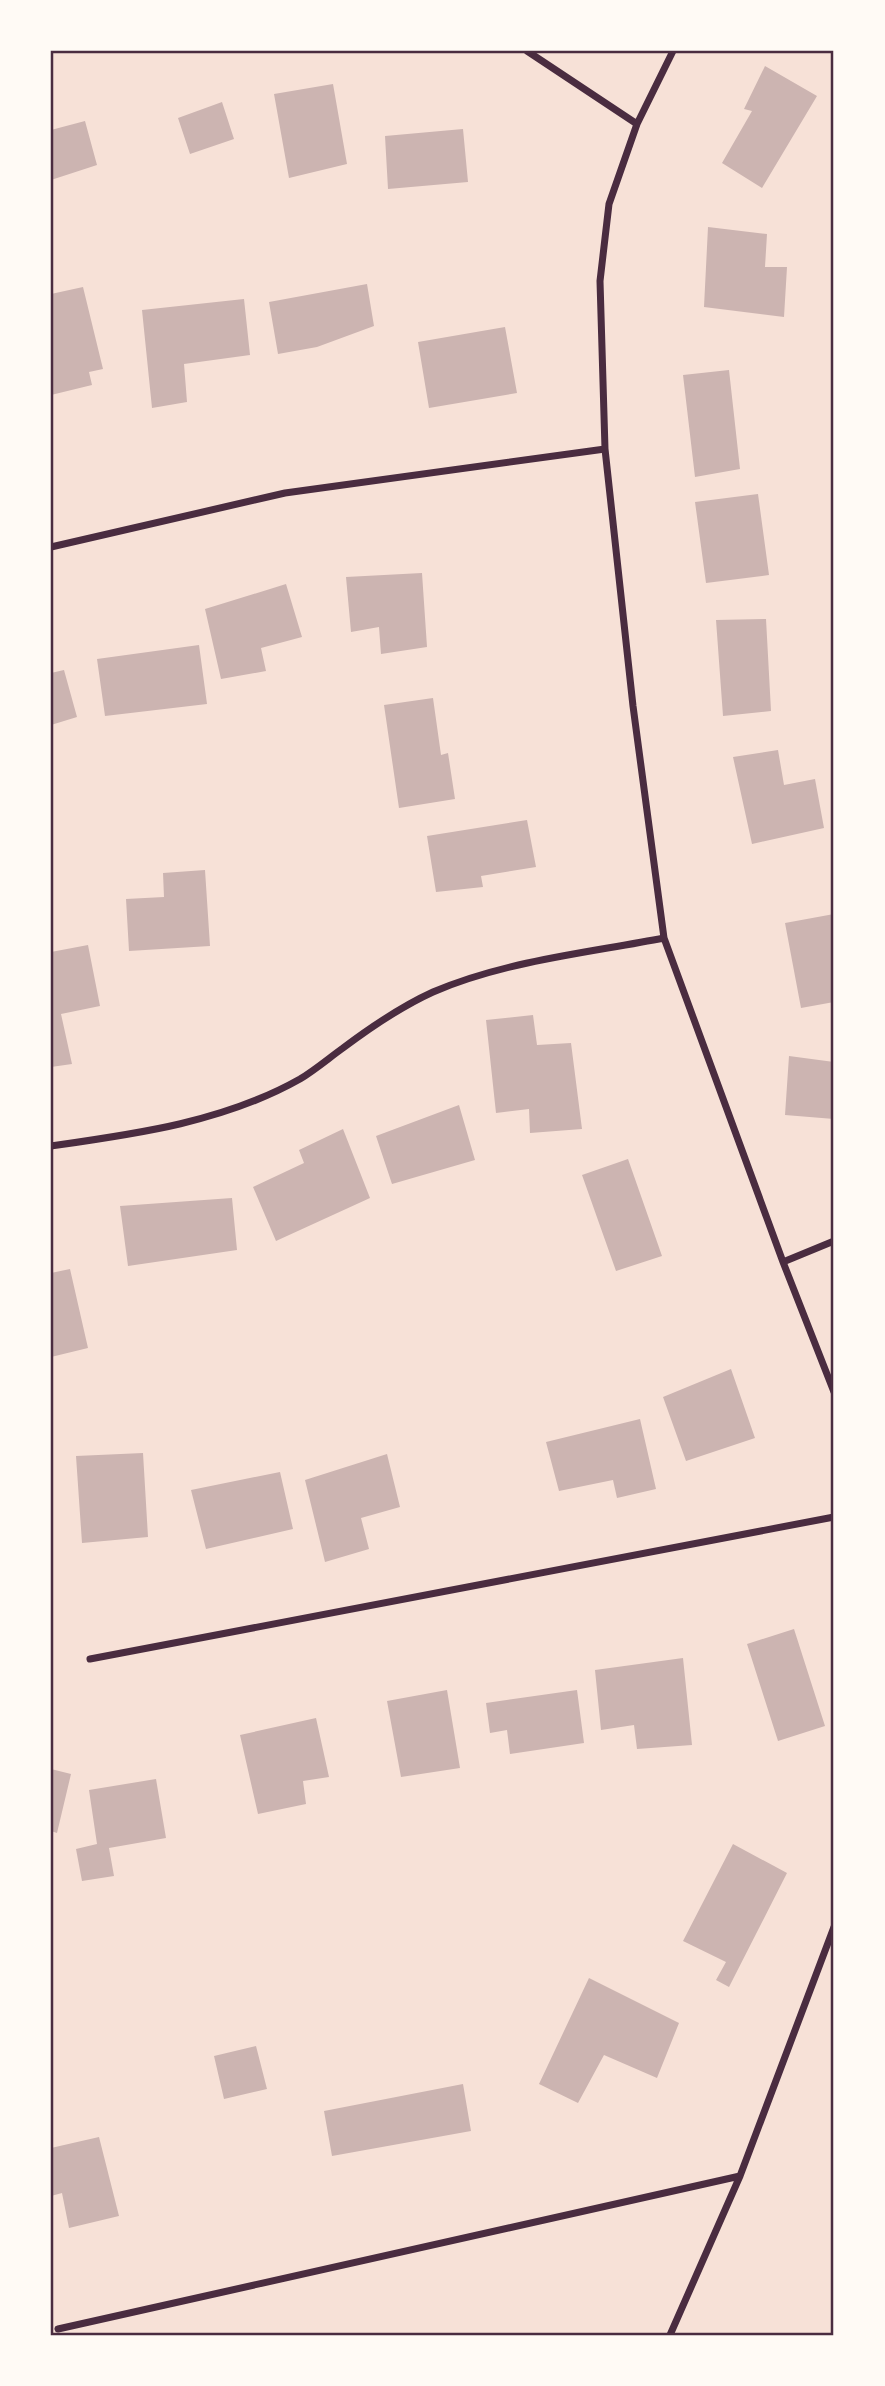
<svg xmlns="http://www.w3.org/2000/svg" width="885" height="2386" font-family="'IBM Plex Serif',serif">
  <rect width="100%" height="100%" fill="#f7e1d7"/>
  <!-- building -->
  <path fill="#ccb4b1" d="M765 66 817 96 762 188 722 163 752 111 744 109Z
    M333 84 347 164 289 178 274 94Z
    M222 102 234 139 190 154 178 118Z
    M85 121 97 165 51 180V130Z
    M463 129 468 182 388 189 385 136Z
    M708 227 767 234 765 267H787L784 317 704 307Z
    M367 284 374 326 317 347 278 354 269 302Z
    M83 287 103 369 89 372 92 385 51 395V294Z
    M244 299 250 355 184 364 187 402 152 408 142 310Z
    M505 327 517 393 429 408 418 342Z
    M729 370 740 469 695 477 683 375Z
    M758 494 769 575 706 583 695 502Z
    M422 573 427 647 381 654 379 627 351 632 346 577Z
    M286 584 302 637 261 648 266 671 221 679 205 609Z
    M766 619 771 711 723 716 716 620Z
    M199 645 207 704 105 716 97 659Z
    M64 670 77 717 51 725V673Z
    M433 698 441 755 448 753 455 799 399 808 384 705Z
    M778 750 784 785 815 779 824 828 752 844 733 757Z
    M527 820 536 867 481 876 483 887 436 892 427 836Z
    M205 870 210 946 129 951 126 899 164 897 163 873Z
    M834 914V1002L801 1008 785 923Z
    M88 945 100 1006 61 1014 72 1064 51 1067V952Z
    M533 1015 537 1045 571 1043 582 1129 530 1133 529 1109 496 1113 486 1020Z
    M789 1056 834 1062V1119L785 1115Z
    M459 1105 475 1160 392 1184 376 1136Z
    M343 1129 370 1198 276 1241 253 1187 304 1163 299 1150Z
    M628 1159 662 1256 616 1271 582 1175Z
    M232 1198 237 1250 128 1266 120 1206Z
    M70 1269 88 1348 51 1357V1273Z
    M731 1369 755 1438 686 1461 663 1397Z
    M640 1419 656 1489 617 1498 613 1480 559 1491 546 1442Z
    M143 1453 148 1537 82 1543 76 1456Z
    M387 1454 400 1507 361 1518 369 1549 325 1562 305 1480Z
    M280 1472 293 1529 206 1549 191 1490Z
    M794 1629 825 1726 778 1741 747 1644Z
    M683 1658 692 1745 637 1749 634 1725 601 1730 595 1670Z
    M447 1690 460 1768 401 1777 387 1701Z
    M577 1690 584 1743 510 1754 507 1730 490 1733 486 1703Z
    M316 1718 329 1777 303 1781 306 1804 258 1814 240 1735Z
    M51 1769 71 1774 57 1833 51 1831Z
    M156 1779 166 1838 109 1848 114 1876 82 1881 76 1849 97 1844 89 1790Z
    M733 1844 787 1873 729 1987 716 1980 726 1962 683 1941Z
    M589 1978 679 2023 657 2078 604 2055 578 2103 539 2084Z
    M256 2046 267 2089 224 2099 214 2056Z
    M463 2084 471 2131 332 2156 324 2111Z
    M99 2137 119 2216 69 2228 62 2193 51 2196V2148Z"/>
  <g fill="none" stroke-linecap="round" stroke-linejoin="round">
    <!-- minor -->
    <path stroke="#4a2c40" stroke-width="7" d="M527 51 637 124
      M673 51 637 124 609 204 600 281 605 449 633 706 664 938 783 1262 834 1392
      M51 547 285 493 605 449
      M51 1146C136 1134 224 1122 300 1079 315 1070 329 1058 343 1048 371 1027 400 1007 433 992 505 961 587 953 664 938
      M783 1262 834 1241
      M90 1659 834 1517
      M58 2329 740 2176
      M670 2335 740 2176 834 1927"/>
  </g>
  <!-- border -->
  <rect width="885" height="2386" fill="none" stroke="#fffaf5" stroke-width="105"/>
  <rect x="52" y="52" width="780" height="2282" fill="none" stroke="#4a2c40" stroke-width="2.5"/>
</svg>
